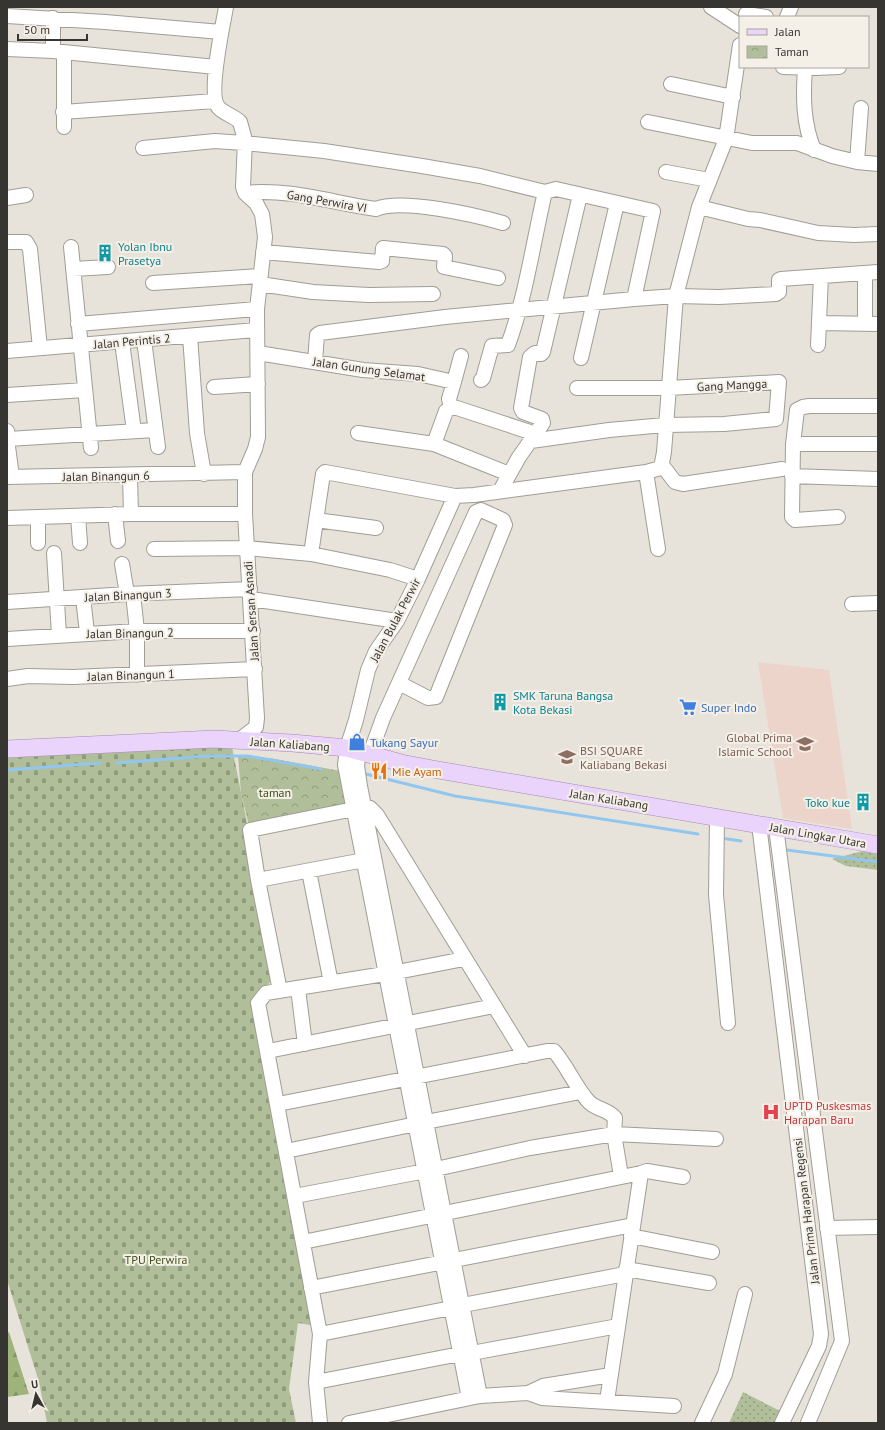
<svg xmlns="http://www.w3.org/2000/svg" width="885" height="1430" font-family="'PT Sans',sans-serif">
  <defs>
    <pattern id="grass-dots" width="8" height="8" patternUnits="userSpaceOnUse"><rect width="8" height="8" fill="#b0bf9a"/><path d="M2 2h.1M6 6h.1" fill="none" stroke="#909c7e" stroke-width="1.8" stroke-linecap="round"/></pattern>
    <pattern id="forest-firs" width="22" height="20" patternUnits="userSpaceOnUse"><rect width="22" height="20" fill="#9eb47c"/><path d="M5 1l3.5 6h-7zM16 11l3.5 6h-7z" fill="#829366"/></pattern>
    <pattern id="cemetery-stones" width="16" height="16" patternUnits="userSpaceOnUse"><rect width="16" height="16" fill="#b0bf9a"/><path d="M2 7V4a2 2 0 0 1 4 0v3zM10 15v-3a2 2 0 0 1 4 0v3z" fill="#909c7e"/></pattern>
    <pattern id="park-crowns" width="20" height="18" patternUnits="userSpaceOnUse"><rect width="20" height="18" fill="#b0bf9a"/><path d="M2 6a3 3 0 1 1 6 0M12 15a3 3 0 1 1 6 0" fill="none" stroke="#909c7e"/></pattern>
  </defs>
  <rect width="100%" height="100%" fill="#e8e3da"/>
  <!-- education -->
  <path fill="#ecd4ca" d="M758 662 829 670 852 829 783 818Z"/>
  <!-- grass -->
  <path fill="url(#grass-dots)" d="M878 847V870L846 866 832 859Z
    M743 1392 782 1412 777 1423H729Z"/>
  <!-- forest -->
  <path fill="url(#forest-firs)" d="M9 1332 29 1394 7 1397V1333Z"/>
  <!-- cemetery -->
  <path fill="url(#cemetery-stones)" d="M232 747 277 975 253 1000 322 1327 298 1323 289 1389 296 1423H47L39 1382 7 1280V758L118 751Z"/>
  <!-- park -->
  <path fill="url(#park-crowns)" d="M238 756 270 758 346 772 354 808 250 830 241 793Z"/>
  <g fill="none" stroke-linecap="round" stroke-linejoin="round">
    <!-- stream -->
    <path stroke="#91c7ef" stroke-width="3" d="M117 763 207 756H248L321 769
      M7 770 100 763
      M366 774 455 796 698 834
      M721 838 741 841
      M787 850 878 862"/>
    <!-- minor casing -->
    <g stroke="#a19d94" stroke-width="16">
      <path id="minor" d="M226 7C223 25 207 96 219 108 225 114 234 116 240 122L245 140 243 187 245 193 256 203 262 214 265 237 257 309 258 437 255 449 245 472V514L257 718 256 727 238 741
        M711 7 740 26
        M746 14 766 17
        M7 16 105 22 221 32
        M787 17 791 7
        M7 49 53 51 216 67
        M53 51V18
        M783 67 816 68 839 67
        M805 68C803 97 803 123 814 150
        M671 84 733 97
        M63 112 215 101
        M648 122 752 143H797L832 156 857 162 878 164
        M64 127V53
        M143 148 215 141 244 143 324 151 422 166 480 176 545 192 556 189 653 211 634 299
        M857 162 861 108
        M666 172 709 180
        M245 193C289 188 333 203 376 209 402 198 475 215 503 223
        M7 198 26 195
        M699 207 748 219 760 220 818 233 854 235 878 234
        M7 242H26L30 249 40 348
        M71 247 91 448
        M263 252 379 262 382 261 383 248 443 254 445 256 444 267 498 278
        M73 269 108 267
        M865 273V324
        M153 283 260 276
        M260 284 313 292 369 295 433 294
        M819 323 878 324
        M78 324 257 309
        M190 336 197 433 204 474
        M144 340 158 447
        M122 342 134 431
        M818 345 821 276
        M7 351 257 330
        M258 353 363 370 418 374 454 382 461 356
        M581 358 617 203
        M315 362 317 335 320 333 445 317 634 299 676 296 719 297 776 294 779 292V280L781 279 878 272
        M481 380 483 378 492 346 508 345C526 296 533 243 545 192
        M214 387 258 384
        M7 395 85 390
        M451 408 449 399 454 382
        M7 431 8 439 155 430
        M358 433 434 444
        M7 439 12 477
        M531 441 609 430 665 425 724 424 776 419 779 382 669 388H577
        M793 444H878
        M662 465 675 482 683 484 782 469
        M646 472 658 549
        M509 474 434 444 446 411 451 408H457L536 434
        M130 475 131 514
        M792 476 878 479
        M7 477 245 472
        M500 491 519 457 543 423 542 419 523 412 521 408 530 357 535 353 541 354 543 352 580 195
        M455 496 418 579 397 621 376 651 368 670 356 720 347 748 345 765 469 1398
        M115 514 118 541
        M78 516 80 543
        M838 517 795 520 792 517 793 444 797 410 803 407 809 406H878
        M7 518 131 514H245
        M316 520 376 528
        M38 543V517
        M154 549 247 548 311 554
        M54 553 59 635
        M122 564 127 594
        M418 579 390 570 311 554 323 474 325 472 455 496 474 495 646 472 661 468 664 452 676 296 699 207 726 139 740 45
        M133 594 137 631V675
        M83 597 87 633
        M251 599 397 621
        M7 602 127 594 250 589
        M852 604 878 603
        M7 639 137 631H253
        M7 679 28 676 73 677 255 669
        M359 751 357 766 360 786 480 1396
        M370 754 383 718 476 512 481 510 503 520 505 525 436 697 428 698 399 683
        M717 818 716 895 728 1023
        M759 824 821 1334 819 1346 782 1423
        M776 827 842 1341 808 1423
        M309 871 331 983
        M258 880 364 860
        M298 989 305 1044
        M280 991 258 880 250 830 364 807 370 808 377 815 525 1056
        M268 1051 494 1006
        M278 1104 547 1051H554C568 1067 575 1087 589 1102 597 1110 608 1109 615 1118L614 1134 621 1176
        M426 1122 580 1092
        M286 1151 416 1124
        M641 1173 647 1171 683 1177
        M295 1196 436 1169 530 1148 614 1134 716 1139
        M827 1228 878 1227
        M631 1236 712 1252
        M303 1242 641 1173 607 1401
        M626 1269 709 1283
        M311 1288 633 1225
        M463 1305 625 1274
        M320 1334 451 1308
        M472 1353 618 1326
        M316 1382 460 1354
        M528 1393 542 1398 674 1406
        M320 1423 316 1382 320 1334 258 1003 266 993 397 972 464 959
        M349 1423 480 1396 528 1393 543 1386 611 1375
        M702 1423 725 1374 745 1294"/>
    </g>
    <!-- major casing -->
    <g stroke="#a48ab3" stroke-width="18">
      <path id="major" d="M7 749 214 739 292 743 347 748 401 763 438 770 878 845"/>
    </g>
    <!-- minor -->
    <use href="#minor" stroke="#fff" stroke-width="14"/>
    <!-- major -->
    <use href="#major" stroke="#ebd4fb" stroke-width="17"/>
  </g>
  <!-- icons -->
  <defs>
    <g id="building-bare" transform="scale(1.38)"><path d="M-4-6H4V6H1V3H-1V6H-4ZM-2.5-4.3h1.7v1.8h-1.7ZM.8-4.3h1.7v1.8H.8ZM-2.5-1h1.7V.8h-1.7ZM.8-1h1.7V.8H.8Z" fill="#0f9aa8" stroke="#f5f0e7" stroke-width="2.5" paint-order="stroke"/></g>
    <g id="supermarket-bare" transform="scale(1.38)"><path d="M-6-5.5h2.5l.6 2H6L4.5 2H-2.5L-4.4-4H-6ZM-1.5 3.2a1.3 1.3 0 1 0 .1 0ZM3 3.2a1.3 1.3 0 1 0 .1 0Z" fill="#3f7fe0" stroke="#f5f0e7" stroke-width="2.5" paint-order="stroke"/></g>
    <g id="shop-bare" transform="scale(1.38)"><path d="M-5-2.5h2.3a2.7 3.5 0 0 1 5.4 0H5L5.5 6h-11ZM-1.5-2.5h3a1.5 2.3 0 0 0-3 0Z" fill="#3f7fe0" stroke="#f5f0e7" stroke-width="2.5" paint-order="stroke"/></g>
    <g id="school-bare" transform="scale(1.38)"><path d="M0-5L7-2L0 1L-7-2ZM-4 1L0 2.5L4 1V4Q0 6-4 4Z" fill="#8d6e63" stroke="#f5f0e7" stroke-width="2.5" paint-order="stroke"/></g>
    <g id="university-bare" transform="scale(1.38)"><path d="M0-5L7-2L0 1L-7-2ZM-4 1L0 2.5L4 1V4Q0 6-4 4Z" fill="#8d6e63" stroke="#f5f0e7" stroke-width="2.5" paint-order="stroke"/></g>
    <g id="restaurant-bare" transform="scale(1.38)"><path d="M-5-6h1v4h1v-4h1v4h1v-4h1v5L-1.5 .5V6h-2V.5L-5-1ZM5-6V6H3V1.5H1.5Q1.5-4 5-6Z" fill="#e8710a" stroke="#f5f0e7" stroke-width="2.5" paint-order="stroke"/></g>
    <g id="hospital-bare" transform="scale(1.38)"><path d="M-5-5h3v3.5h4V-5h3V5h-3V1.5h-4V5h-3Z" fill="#e0444e" stroke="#f5f0e7" stroke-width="2.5" paint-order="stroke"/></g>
  </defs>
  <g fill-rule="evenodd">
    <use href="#building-bare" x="105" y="253"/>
    <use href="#building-bare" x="500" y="702"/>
    <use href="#supermarket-bare" x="688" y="707"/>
    <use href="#shop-bare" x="357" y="742"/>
    <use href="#school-bare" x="805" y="744"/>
    <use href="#university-bare" x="567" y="757"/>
    <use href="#restaurant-bare" x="379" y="771"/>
    <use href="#building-bare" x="863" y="802"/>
    <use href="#hospital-bare" x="771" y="1112"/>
  </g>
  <g text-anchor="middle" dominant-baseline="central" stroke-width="4" stroke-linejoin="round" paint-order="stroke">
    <!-- street labels -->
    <g font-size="12" fill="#373532" stroke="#f5f0e7">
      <text transform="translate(327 201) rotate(10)">Gang Perwira VI</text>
      <text transform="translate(132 341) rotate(-5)">Jalan Perintis 2</text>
      <text transform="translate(369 369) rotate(8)">Jalan Gunung Selamat</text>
      <text transform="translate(732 385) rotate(-3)">Gang Mangga</text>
      <text transform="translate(106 476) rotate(-1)">Jalan Binangun 6</text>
      <text transform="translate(128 595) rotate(-3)">Jalan Binangun 3</text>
      <text transform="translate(251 611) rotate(-94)">Jalan Sersan Asnadi</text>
      <text transform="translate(395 620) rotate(-62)">Jalan Bulak Perwir</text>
      <text transform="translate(130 633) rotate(-1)">Jalan Binangun 2</text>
      <text transform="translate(131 675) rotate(-2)">Jalan Binangun 1</text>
      <text transform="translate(290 744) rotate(4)">Jalan Kaliabang</text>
      <text transform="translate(609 799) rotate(9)">Jalan Kaliabang</text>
      <text transform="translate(818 835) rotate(10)">Jalan Lingkar Utara</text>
      <text transform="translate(806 1211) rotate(-97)">Jalan Prima Harapan Regensi</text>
    </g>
    <!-- culture labels -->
    <g font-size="12" fill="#0d838f" stroke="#f5f0e7" text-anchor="start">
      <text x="118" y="246">Yolan Ibnu<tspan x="118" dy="14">Prasetya</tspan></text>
      <text x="513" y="695">SMK Taruna Bangsa<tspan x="513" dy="14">Kota Bekasi</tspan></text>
      <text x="850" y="802" text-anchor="end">Toko kue</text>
    </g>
    <!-- shop labels -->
    <g font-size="12" fill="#366cbe" stroke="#f5f0e7" text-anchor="start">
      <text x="701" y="707">Super Indo</text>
      <text x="370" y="742">Tukang Sayur</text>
    </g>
    <!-- education labels -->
    <g font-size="12" fill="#785e54" stroke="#f5f0e7" text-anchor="end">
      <text x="792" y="737">Global Prima<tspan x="792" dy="14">Islamic School</tspan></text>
      <text x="580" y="750" text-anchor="start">BSI SQUARE<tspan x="580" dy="14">Kaliabang Bekasi</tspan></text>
    </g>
    <!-- food labels -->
    <g font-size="12" fill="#c56008" stroke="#f5f0e7" text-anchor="start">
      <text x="392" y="771">Mie Ayam</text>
    </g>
    <!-- park labels -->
    <g font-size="12" fill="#3d5114" stroke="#f5f0e7">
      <text x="275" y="792">taman</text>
      <text x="156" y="1259">TPU Perwira</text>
    </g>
    <!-- health labels -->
    <g font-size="12" fill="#be3a42" stroke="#f5f0e7" text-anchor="start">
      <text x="784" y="1105">UPTD Puskesmas<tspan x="784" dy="14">Harapan Baru</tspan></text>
    </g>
  </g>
  <!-- border -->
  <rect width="885" height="1430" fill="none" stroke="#373532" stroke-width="16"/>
  <!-- legend -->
  <rect x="739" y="16" width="130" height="52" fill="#f5f0e7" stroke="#a9a59f"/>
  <rect x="747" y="29" width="20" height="6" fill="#ebd4fb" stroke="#a9a59f"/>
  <text x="775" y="36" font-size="12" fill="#373532">Jalan</text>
  <rect x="747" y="46" width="20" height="12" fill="url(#park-crowns)" stroke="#a9a59f"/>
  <text x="775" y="56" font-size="12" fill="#373532">Taman</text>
  <!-- north arrow -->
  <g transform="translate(36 1394) rotate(352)" stroke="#f5f0e7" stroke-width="3" paint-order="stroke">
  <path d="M0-3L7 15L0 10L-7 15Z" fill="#373532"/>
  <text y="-6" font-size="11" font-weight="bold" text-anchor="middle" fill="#373532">U</text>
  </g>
  <!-- scale -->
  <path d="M18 34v6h69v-6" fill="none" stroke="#373532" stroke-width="2"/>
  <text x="24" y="34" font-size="12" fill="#373532" stroke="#f5f0e7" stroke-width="3" paint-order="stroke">50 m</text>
</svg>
